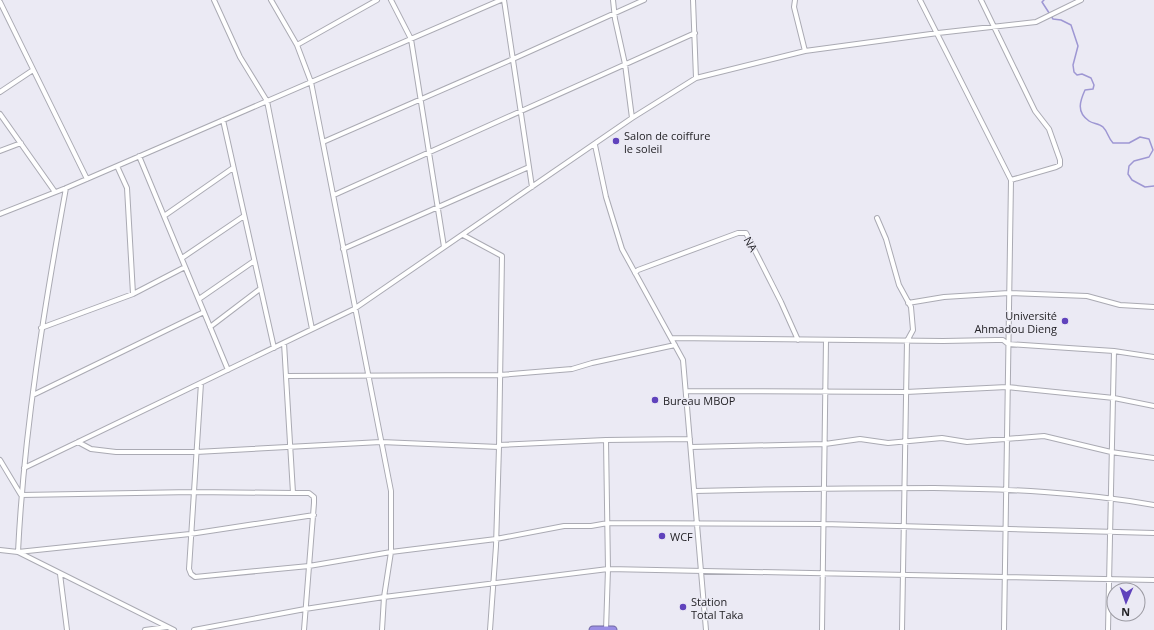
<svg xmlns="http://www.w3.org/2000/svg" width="1154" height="630" font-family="'Open Sans',sans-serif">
  <rect width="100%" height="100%" fill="#ebeaf4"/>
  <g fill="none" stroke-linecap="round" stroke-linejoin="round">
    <!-- stream -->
    <path stroke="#9e97d3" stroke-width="1.5" d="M1044 0 1042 2 1053 19 1061 20 1071 25 1078 46 1073 65 1074 72 1077 75 1082 74 1091 78 1094 85 1093 89 1085 90C1080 101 1076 112 1089 121 1093 124 1099 123 1103 127 1108 132 1108 138 1113 143H1129L1140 137 1149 139 1153 150 1149 157 1134 161 1129 166 1128 174 1132 180 1145 187 1154 186"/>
    <!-- street casing -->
    <g stroke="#aaaab3" stroke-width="6">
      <path id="street" d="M214 0 240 57 267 101 312 329
        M271 0 297 45 311 82 391 491V552L384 597 382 630
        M391 0 411 39 444 247
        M504 0 532 187
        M613 0 615 19 625 64 632 118
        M693 0 696 78
        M795 0 794 7 805 51
        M920 0 1011 180 1004 630
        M981 0 1035 111 1049 129 1060 160V165L1056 167 1011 180
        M0 2 87 179
        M297 45 377 0
        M0 92 33 70
        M0 114 55 192
        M223 120 274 348
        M323 142 513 59 644 0
        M595 145 606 197 622 249 683 360 706 630
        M0 151 21 143
        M139 156 228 370
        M117 166 127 188 133 294
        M66 188C44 309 24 430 18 552L190 534 314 515
        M334 195 695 33
        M0 214 66 188 501 0
        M164 216 233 168
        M877 218 886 239 899 285 911 307 913 330 907 341 902 630
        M463 235 502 256 499 447 496 546 490 630
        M343 249 529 167
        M182 258 244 216
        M635 273 638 270 738 233H746L781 302 798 340
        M199 299 254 261
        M908 303 944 297 1009 293 1087 296 1120 305 1154 307
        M210 327 260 289
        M41 328 133 294 185 267
        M671 338 943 341 996 340H1003L1008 344 1114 351 1154 357
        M284 343 293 493H309L314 497V503L304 630
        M286 376 500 375 572 369 592 363 675 345
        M201 383 189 569 191 574 195 577 309 566 391 552 496 539 564 526H591L608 523 823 524 1154 533
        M686 391 906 392 1007 387 1114 398 1154 406
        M33 395 204 312
        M78 442 91 449 116 452H196L381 442 499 447
        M499 445 606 440 690 439
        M691 447 825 444 860 439 888 443 942 438 967 442 1044 436 1111 452 1154 458
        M0 460 21 495 193 492 293 493
        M24 468 354 309 632 118 696 78 805 51 938 33 1036 22 1081 0
        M695 491C774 489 854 488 934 488 1008 489 1081 492 1154 505
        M0 550 18 552 174 630
        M60 574 67 630
        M145 630 167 627
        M194 630 305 609 384 597 608 569 1154 580
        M606 630 608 569 606 440
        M822 630 826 340
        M1108 630 1114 351"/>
    </g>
    <!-- highway casing -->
    <g stroke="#7169a2" stroke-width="9">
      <path id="highway" d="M593 630H613"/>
    </g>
    <!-- street -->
    <use href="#street" stroke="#fff" stroke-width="4"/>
    <!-- highway -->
    <use href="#highway" stroke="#9a8ee4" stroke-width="7"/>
  </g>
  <!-- markers -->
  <g fill="#6043bc" stroke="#ebeaf4" stroke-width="1.5">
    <circle cx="616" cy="141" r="4"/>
    <circle cx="1065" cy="321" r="4"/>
    <circle cx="655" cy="400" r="4"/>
    <circle cx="662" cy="536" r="4"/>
    <circle cx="683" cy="607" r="4"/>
  </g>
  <g text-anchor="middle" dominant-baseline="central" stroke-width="3" stroke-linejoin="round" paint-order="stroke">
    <!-- poi labels -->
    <g font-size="11" fill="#242327" stroke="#ebeaf4" text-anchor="start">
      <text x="624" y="135">Salon de coiffure<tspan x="624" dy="13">le soleil</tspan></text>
      <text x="1057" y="315" text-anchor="end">Université<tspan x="1057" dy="13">Ahmadou Dieng</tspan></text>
      <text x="663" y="400">Bureau MBOP</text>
      <text x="670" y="536">WCF</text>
      <text x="691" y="601">Station<tspan x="691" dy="13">Total Taka</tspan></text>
    </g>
    <!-- street labels -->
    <g font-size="11" fill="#242327" stroke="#ebeaf4">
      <text transform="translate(751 244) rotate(61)">NA</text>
    </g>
  </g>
  <!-- north arrow -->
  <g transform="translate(1126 602) rotate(182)"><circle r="19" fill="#ebeaf4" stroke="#9b9aa2"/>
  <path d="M0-3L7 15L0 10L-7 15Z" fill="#6043bc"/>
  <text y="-6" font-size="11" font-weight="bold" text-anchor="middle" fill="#242327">N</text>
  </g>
</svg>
